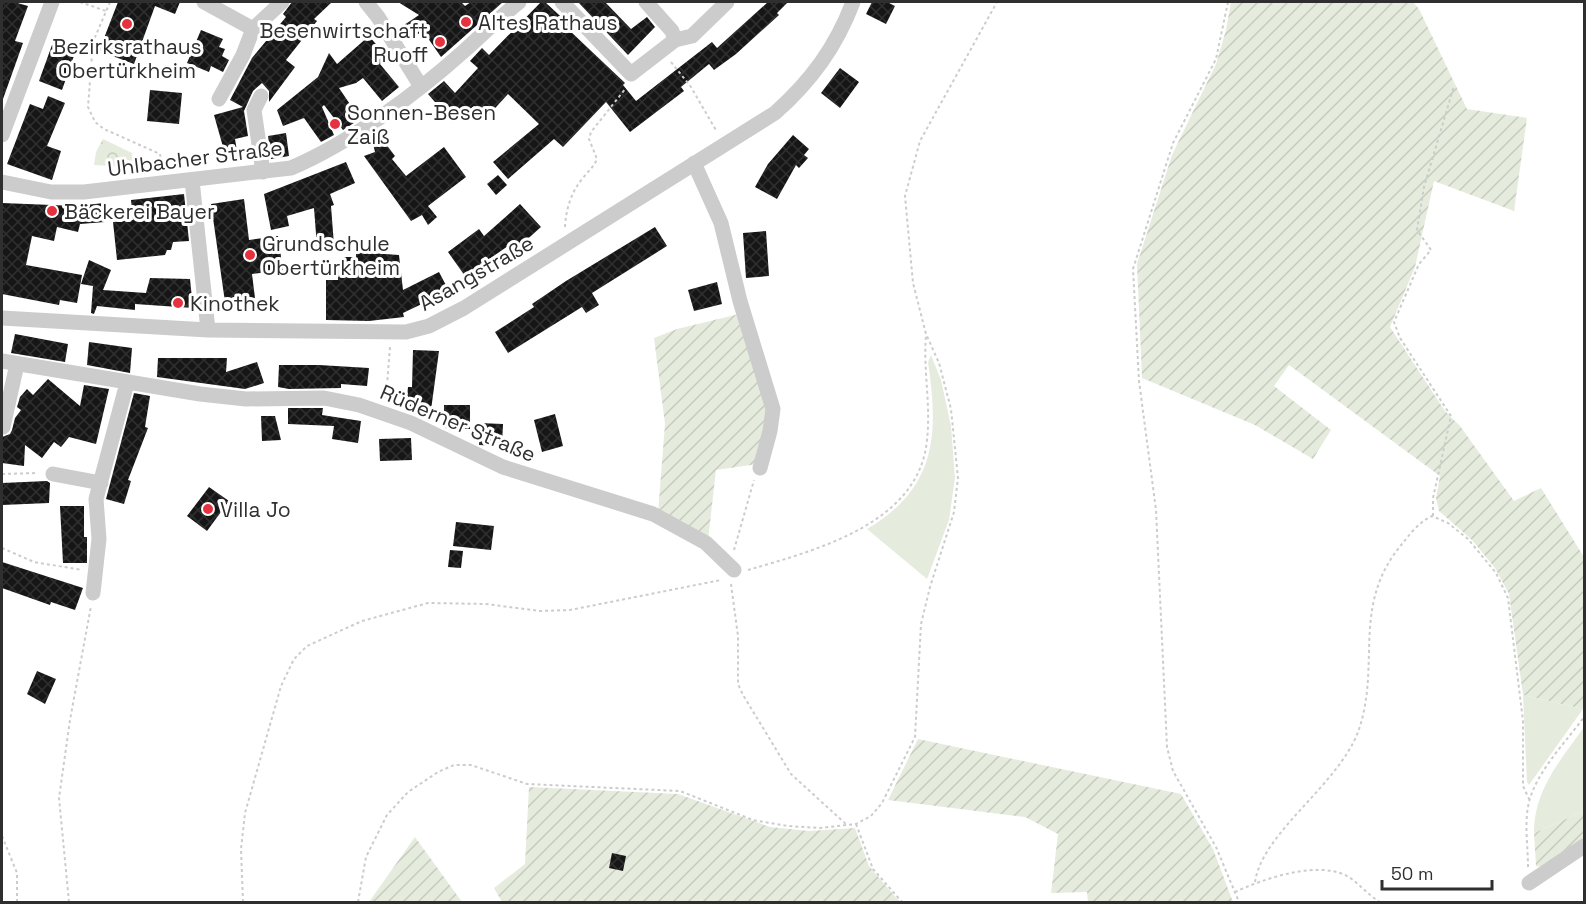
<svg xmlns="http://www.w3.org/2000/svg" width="1586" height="904" font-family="'Space Grotesk',sans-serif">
  <defs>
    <pattern id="park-crowns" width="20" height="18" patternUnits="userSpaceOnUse" patternTransform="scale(1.5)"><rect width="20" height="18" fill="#e5ecdd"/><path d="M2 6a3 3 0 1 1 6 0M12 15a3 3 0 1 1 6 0" fill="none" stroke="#c5cbbe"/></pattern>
    <pattern id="garden-furrows" width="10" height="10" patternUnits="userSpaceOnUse" patternTransform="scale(1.5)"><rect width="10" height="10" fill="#e5ecdd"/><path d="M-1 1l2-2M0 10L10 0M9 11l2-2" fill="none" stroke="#c5cbbe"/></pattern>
    <pattern id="building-cross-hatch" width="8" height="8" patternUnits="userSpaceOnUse" patternTransform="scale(1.5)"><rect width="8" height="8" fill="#161616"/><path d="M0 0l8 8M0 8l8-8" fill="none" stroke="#303030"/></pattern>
  </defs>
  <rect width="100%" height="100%" fill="#fff"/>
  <!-- grass -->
  <path fill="#e5ecdd" d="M931 355 941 380 951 426 955 478 949 520 927 579 867 529C936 488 939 436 928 362Z
    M1523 695 1583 709 1529 785 1527 782Z
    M1584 727V811L1534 833C1534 790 1560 761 1584 727Z"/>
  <!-- park -->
  <path fill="url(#park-crowns)" d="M103 139 132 153 133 167 94 165 96 152Z"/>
  <!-- garden -->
  <path fill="url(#garden-furrows)" d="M1231 2H1413L1419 9 1467 109 1527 118 1514 211 1434 181 1415 267 1390 327 1445 411 1460 426 1514 501 1541 488 1584 557 1583 709 1523 695 1509 594 1495 568 1472 540 1439 511 1436 498 1440 476 1289 365 1274 386 1331 430 1313 459 1255 425 1142 378 1137 264 1172 155 1216 64 1226 30Z
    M739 314 769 409 758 464 716 470 708 540 658 513 665 424 654 338 677 329Z
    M918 739 1181 794 1213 849 1233 902H1088L1087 892 1051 893 1058 834 1025 817 888 800Z
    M529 787 678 794 770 827 809 831 855 828 869 866 900 902H502L494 888 525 864Z
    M1584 811V842L1544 867 1536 866 1534 833Z
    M415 837 462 902H369Z"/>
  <!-- building -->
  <path fill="url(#building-cross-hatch)" d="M2 2H14L28 6 15 41 23 43 3 99Z
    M118 2H180L175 14 155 6 134 64 99 51Z
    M292 2H332L314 19 317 21 286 60 295 67 269 102V91L262 83 253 91 244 111 248 136 235 139 237 151 225 154 214 115 243 107 230 100 252 58 286 17 283 14Z
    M398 2H461L465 6 471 2H503L441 57 423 31 412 38 404 25 419 15Z
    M541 2H545L571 26 568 29 625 83 623 85 636 101 712 42 717 48 768 2H788L777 13 779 15 736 54 714 70 709 64 681 87 684 91 630 132 606 102 563 147 554 139 508 179 493 162 539 124 508 94 487 117 474 106 453 123 428 94 444 81 455 93 478 68 470 61 482 48 489 55Z
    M578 2H605L631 29 647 17 655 27 628 55Z
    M872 2H887L895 6 886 24 866 14Z
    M201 30 223 39 219 47 225 49 222 56 229 60 223 72 211 66 209 72 187 63Z
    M369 36 387 57 380 64 399 87 382 101 363 78 356 83 339 88 360 119 343 130 324 105 322 107 334 135 321 142 304 118 283 126 277 110 318 77 329 53 337 64Z
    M52 45 75 53 62 90 39 81Z
    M840 68 859 82 840 108 821 93Z
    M150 90 182 93 179 124 147 121Z
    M48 96 65 103 47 146 61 151 52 180 7 164 30 104 43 109Z
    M376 131 395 156 392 159 406 176 444 147 466 177 428 206 437 217 428 225 422 215 411 221 364 156 375 152 371 135Z
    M286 133 289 156 271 159 268 136Z
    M793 135 809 149 804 155 808 158 799 168 796 165 777 199 755 187 768 164Z
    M346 162 355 183 330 194 334 205 331 206 334 245 317 247 314 208 287 216 289 226 271 230 264 194Z
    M498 175 507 185 496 195 487 184Z
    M184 194 189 241 173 242 171 250H167L165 255 117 260 113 222 133 220 131 200Z
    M244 199 249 240 278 236 283 270 252 274 255 298 225 302 211 204Z
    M2 203 77 206 104 203 105 222 80 224 78 232 57 227 54 241 32 236 26 265 82 275 77 303 60 300 59 305 2 294Z
    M520 204 541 227 513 252 508 246 465 276 448 252 479 229 484 236Z
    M655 227 667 246 592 293 599 305 586 313 582 307 508 353 495 332 534 307 532 304 566 281Z
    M766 231 769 276 746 278 743 233Z
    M356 252 399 255 403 290 439 272 449 291 403 313 404 317 369 321 326 320V280H338V270H342V257H356Z
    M89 260 111 270 103 290 146 293 150 278 190 279 193 308 135 304V310L97 306 94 314 91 313 93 286 81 284Z
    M717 282 722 304 694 311 688 290Z
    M15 334 68 344 65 362 11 353Z
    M89 342 132 348 130 373 87 365Z
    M413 350 439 351 431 410 406 408 408 387H412Z
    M158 358H227L226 372 257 362 264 383 245 389 157 377Z
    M279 365H319L369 368 367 386 341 384V388L289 389 278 387Z
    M48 379 80 406 84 385 109 389 96 444 69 437 61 447 54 442 42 458 25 445 24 466 2 463V437L10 434 12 430 15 418 21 410 17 407 20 397 27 389 33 395Z
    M134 393 150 396 145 427 148 428 128 480 131 481 124 504 106 499Z
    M444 405H470V429L444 428Z
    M288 408H323L322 415 361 421 358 443 332 439 334 426 288 424Z
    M555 414 563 446 542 452 534 420Z
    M261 416H275L281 440 262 441Z
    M479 423 503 424 502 446 479 445Z
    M411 438 412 460 380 461 379 439Z
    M47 481 50 483 49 503 2 505V483Z
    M209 487 229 501 207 531 187 516Z
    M60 506H84V537H87V563H63Z
    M456 522 494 526 491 550 453 546Z
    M450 550 463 551 461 568 448 567Z
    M2 562 83 588 75 610 51 602 50 605 2 588Z
    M37 671 56 679 45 704 27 694Z
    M612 853 626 856 623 871 609 868Z"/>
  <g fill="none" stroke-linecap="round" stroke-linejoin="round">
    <!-- path -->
    <path stroke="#ccc" stroke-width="2" stroke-dasharray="3 3" stroke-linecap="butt" d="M80 2 106 11
      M110 2 93 42 88 107 95 122 104 129 160 154 162 168
      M1228 2 1216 59 1173 143 1133 269 1139 381 1156 510 1167 747 1173 771 1216 847 1239 902
      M671 62 691 87 717 132
      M565 227C566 209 571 192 583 178 588 171 594 167 597 159L589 139 591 132 626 88
      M386 398 390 347
      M2 474 38 473
      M1433 516V498L1451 416 1400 338 1394 322 1419 264 1431 250 1417 230 1424 187 1454 86
      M2 548 34 562 82 570
      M734 550 754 480
      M748 570C816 550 919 524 927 440 931 404 923 370 926 335
      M731 584 738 636V684L743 695 791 774 848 826
      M856 824 873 869 902 902
      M2 836 17 873V902
      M1528 867C1528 846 1524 822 1529 802 1537 771 1566 742 1584 717
      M1255 882C1262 833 1338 785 1358 732 1382 665 1350 606 1402 544 1410 534 1419 522 1432 516L1448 523 1468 539 1496 573 1508 598 1523 721V786L1530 801
      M1235 892C1263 879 1317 860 1347 876 1359 883 1368 895 1380 902
      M69 902 59 798 70 720 91 606
      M243 902 241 849 245 813 281 686 294 659 307 646 362 621 428 603 486 604 540 611 570 610 721 580
      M358 902 366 857 387 815 408 792 438 772 454 765H471L527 784 680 791 753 820 788 826 820 828 856 824 871 816 882 803 915 737 921 624 930 587 954 512 958 478 951 409 939 363 926 334 913 283 905 196 920 141 997 2"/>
    <!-- minor -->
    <path stroke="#ccc" stroke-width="15" d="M204 2 253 29
      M366 2 378 17 420 85
      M562 2 631 74 675 40 692 36 727 2
      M646 2 672 31 675 40
      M261 96 254 110 263 172
      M219 99 243 55 253 29 282 2
      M2 135 52 2
      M694 163 721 223 740 301 773 409 770 431 760 468
      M192 180 208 330
      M2 182 51 192H84L291 168C350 143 416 94 464 51 483 34 500 17 519 2
      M2 318 208 330 406 332 429 326 464 308 775 113C811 81 836 47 853 2
      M2 361 200 394 246 399 324 398 359 405 411 423 503 467 653 514 706 543 734 570
      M3 427 17 364
      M53 474 101 483
      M93 593 99 539 96 499 127 383
      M1529 883 1584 846"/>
  </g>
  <!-- markers -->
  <g fill="#e6313f" stroke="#fff" stroke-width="2">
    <circle cx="466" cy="22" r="6"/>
    <circle cx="127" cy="24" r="6"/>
    <circle cx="440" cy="42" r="6"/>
    <circle cx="335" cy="124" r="6"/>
    <circle cx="52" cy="211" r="6"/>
    <circle cx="250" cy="255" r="6"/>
    <circle cx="178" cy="303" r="6"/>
    <circle cx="208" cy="509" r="6"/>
  </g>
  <g text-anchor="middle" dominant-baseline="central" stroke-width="6" stroke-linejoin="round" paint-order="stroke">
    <!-- poi labels -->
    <g font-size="21" fill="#2f2f2f" stroke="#fff" text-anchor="start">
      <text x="478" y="22">Altes Rathaus</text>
      <text x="428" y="30" text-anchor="end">Besenwirtschaft<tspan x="428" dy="24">Ruoff</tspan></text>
      <text x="127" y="46" text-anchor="middle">Bezirksrathaus<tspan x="127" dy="24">Obertürkheim</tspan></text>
      <text x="347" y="112">Sonnen-Besen<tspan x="347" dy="24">Zaiß</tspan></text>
      <text x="64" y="211">Bäckerei Bayer</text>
      <text x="262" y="243">Grundschule<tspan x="262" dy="24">Obertürkheim</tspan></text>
      <text x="190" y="303">Kinothek</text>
      <text x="220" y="509">Villa Jo</text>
    </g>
    <!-- street labels -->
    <g font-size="21" fill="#2f2f2f" stroke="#fff">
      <text transform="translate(195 158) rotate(-7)">Uhlbacher Straße</text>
      <text transform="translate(476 273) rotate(-30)">Asangstraße</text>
      <text transform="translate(458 423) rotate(23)">Rüderner Straße</text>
    </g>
  </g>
  <!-- border -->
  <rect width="1586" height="904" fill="none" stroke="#2f2f2f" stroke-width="6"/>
  <!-- scale -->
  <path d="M1382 880v9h110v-9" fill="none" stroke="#2f2f2f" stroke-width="3"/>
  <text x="1391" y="880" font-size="18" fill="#2f2f2f" stroke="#ffffff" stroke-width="4.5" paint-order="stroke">50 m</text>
</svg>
